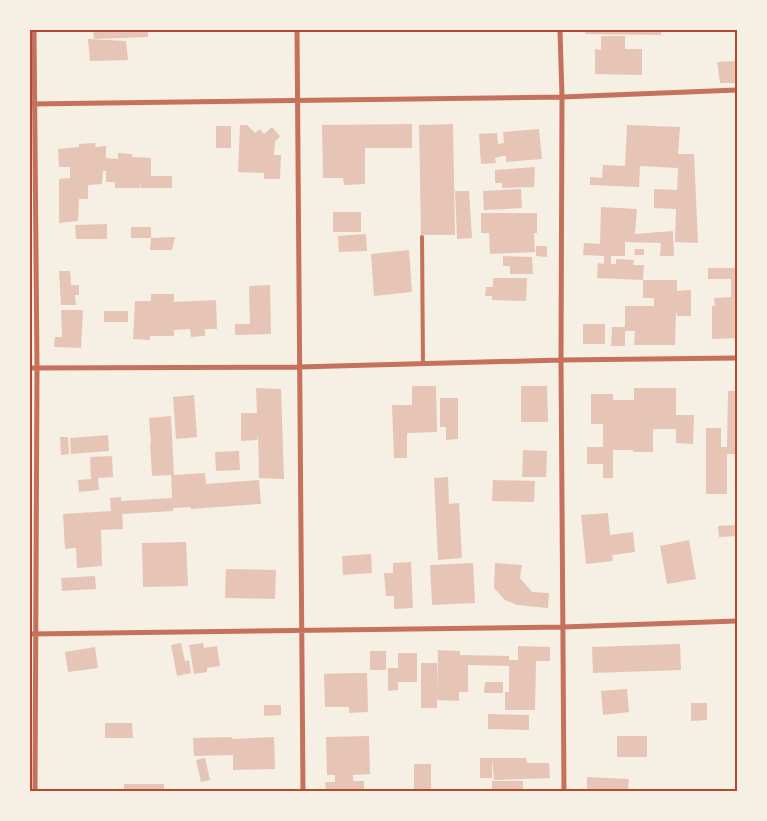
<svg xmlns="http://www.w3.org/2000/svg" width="767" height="821" font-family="'Nunito Sans',sans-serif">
  <rect width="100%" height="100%" fill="#f6efe4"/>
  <!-- building -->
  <path fill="#e6c5b7" d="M93 30H148V37L94 39Z
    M585 30H661V35L585 34Z
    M601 36H625V49H642V75L595 74V49L601 50Z
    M88 39 126 41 128 60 90 61Z
    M737 61V83H720L717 62Z
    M412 124V148H365V184L344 185 343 178H323L322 125Z
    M453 124 455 235H421L419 125Z
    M240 125H247L255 133 260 129 264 134 272 127 280 136 275 142 274 155H281L280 179H264V173L238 172Z
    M627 125 680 127 678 154H694L698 243 675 242 676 209 654 208V189L677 190 678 168 640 166 639 187 590 185V177L602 178 603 165 625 166Z
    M216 126H231V148H216Z
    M539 129 542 159 506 162V156H503L495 158 496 163 481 164 479 134 497 133 498 144 504 143 503 132Z
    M96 143 95 147 106 146V158L118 159V153L132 154V157L151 158V176H172V188H141L140 181V188H115V182H106V171H103L102 184 88 185V199H79L78 221 59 223V179L70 178V167H59L58 149 79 147V144Z
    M535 167 534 187 502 188V183H495V170Z
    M521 189 522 208 484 210 483 191Z
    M455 191H469L472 238 457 239Z
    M601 207 637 209 635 234 673 231 674 256H660L661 243 625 242V256H611V264H616V259L634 260 633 265H644L643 280 597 278 598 263 604 264V256L583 255 584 243 600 244Z
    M333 212H361V232H333Z
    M481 213H537V233H534L535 252 490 254 489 233H481Z
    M107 224V239H76L75 225Z
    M131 227H151V238H131Z
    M366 234 367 251 339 252 338 236Z
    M175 237 172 250H150L151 238Z
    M536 246H547V257L536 256Z
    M635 249H644V255H634Z
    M409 250 412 292 374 296 371 254Z
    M503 256 532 257 533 274H510V266H503Z
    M708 268H737V338L712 339V306H715L714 298 731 297V279H708Z
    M59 271H70L71 285H79V295H75L76 305H61Z
    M493 278H527L526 301 492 300V296H485L486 287H493Z
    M643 280H677V291L691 290V316H677V313H676L675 345H634L635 331H625V346H611L612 327H625V306H654V298H643Z
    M270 285 271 334 235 335V324H250L249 286Z
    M151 294H174V302L216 300 217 329H205V336L191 337 190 329 174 330V336H150V340L133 339 135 301H151Z
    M61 310H83L81 348 54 347 55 337H62Z
    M104 311H128V322H104Z
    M583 324H605V344H583Z
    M412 386H436L437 432 407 433V458H394L392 405H412Z
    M521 386H547L548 422H521Z
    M256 388 281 389 284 479 259 478 258 435 257 440 241 441V413H257Z
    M634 388H676V415H694L693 444 676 443V429H653V452H633V450H613V478H603V464H587V447H603V424H591V394H613V400H634Z
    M728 391H737V454H727V494H706V428H721V447H727Z
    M194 395 197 437 176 439 173 397Z
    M440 398H458V439L446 440V427H440Z
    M171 416 174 475 205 473 206 484 259 480 261 504 191 509 190 507 173 508V511L122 514 123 529 101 530 102 566 77 568 76 548 65 549 63 514 111 511 110 498 121 497V501L172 498 171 475 152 476 150 444H151L149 418Z
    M108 435 109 451 71 454 70 438Z
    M60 437H68L69 454 61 455Z
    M523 450 547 451 546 477H522Z
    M239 451 240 470 216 471 215 452Z
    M112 456 113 477 98 478 99 490 79 492 78 480 91 479 90 457Z
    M448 477 449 504 459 503 462 558 438 560 434 478Z
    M493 480 535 481 534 502 492 501Z
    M608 513 610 535 633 532 635 552 612 555 613 561 586 564 581 515Z
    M737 525V536L719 537 718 526Z
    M689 540 696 579 667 584 660 546Z
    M186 542 188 586 143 587 142 543Z
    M371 554 372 573 343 575 342 556Z
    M411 562 413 608 394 609V596H386L384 573H393V563Z
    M473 563 475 603 432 605 430 565Z
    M495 563 522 565 520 578 532 592 549 593 548 608 517 605 505 600 494 588Z
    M226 569 276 570 275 599 225 598Z
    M95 576 96 589 62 591 61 578Z
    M181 643 185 661 189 660 191 673 177 676 171 645Z
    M203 643 204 648 217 646 220 666 207 668V672L194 674 189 645Z
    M680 644 681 670 593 673 592 647Z
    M518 646 550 647V661H536L535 710H505V692H509V666L468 665V692H459V701L437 700V708H421V663H437V692L438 650 460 651V655L509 656V660H518Z
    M95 647 98 668 68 672 65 652Z
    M370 651H386V670H370Z
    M398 653H417V682H398V690L388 691V668H398Z
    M349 673H367L368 712 349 713V707H325L324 674Z
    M485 682H503V693H484Z
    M627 689 629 712 603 715 601 691Z
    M691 703H707V720L691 721Z
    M264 705H281V715L264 716Z
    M488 714 529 715V730L488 729Z
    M105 723H132L133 738H105Z
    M369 736 370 774 353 775V781H364V791H326L325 782H335V775H327L326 737Z
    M617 736H647V757H617Z
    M232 737V739L274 737 275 769 233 770V755L194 756 193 738Z
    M205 758 210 780 201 782 196 760Z
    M480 758H492V778H480Z
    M492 758H526L527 763H549L550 778 494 780Z
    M414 764H431V791H414Z
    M587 777 629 779 628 791H587Z
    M492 781H523V791H492Z
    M124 784H164V791H124Z"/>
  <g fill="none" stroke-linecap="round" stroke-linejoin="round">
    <!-- service -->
    <path stroke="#c5725c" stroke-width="4" d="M422 237 423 364"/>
    <!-- minor -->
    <path stroke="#c5725c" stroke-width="5" d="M34 30 37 368 35 791
      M297 30 303 791
      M560 30 562 97 561 360 564 791
      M30 104 562 97 737 90
      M30 368 299 367 561 360 737 358
      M30 634 563 627 737 621"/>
  </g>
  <!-- border -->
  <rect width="767" height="821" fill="none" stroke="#f6efe4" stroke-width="62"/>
  <rect x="31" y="31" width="705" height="759" fill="none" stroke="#b5482f" stroke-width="2"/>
</svg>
